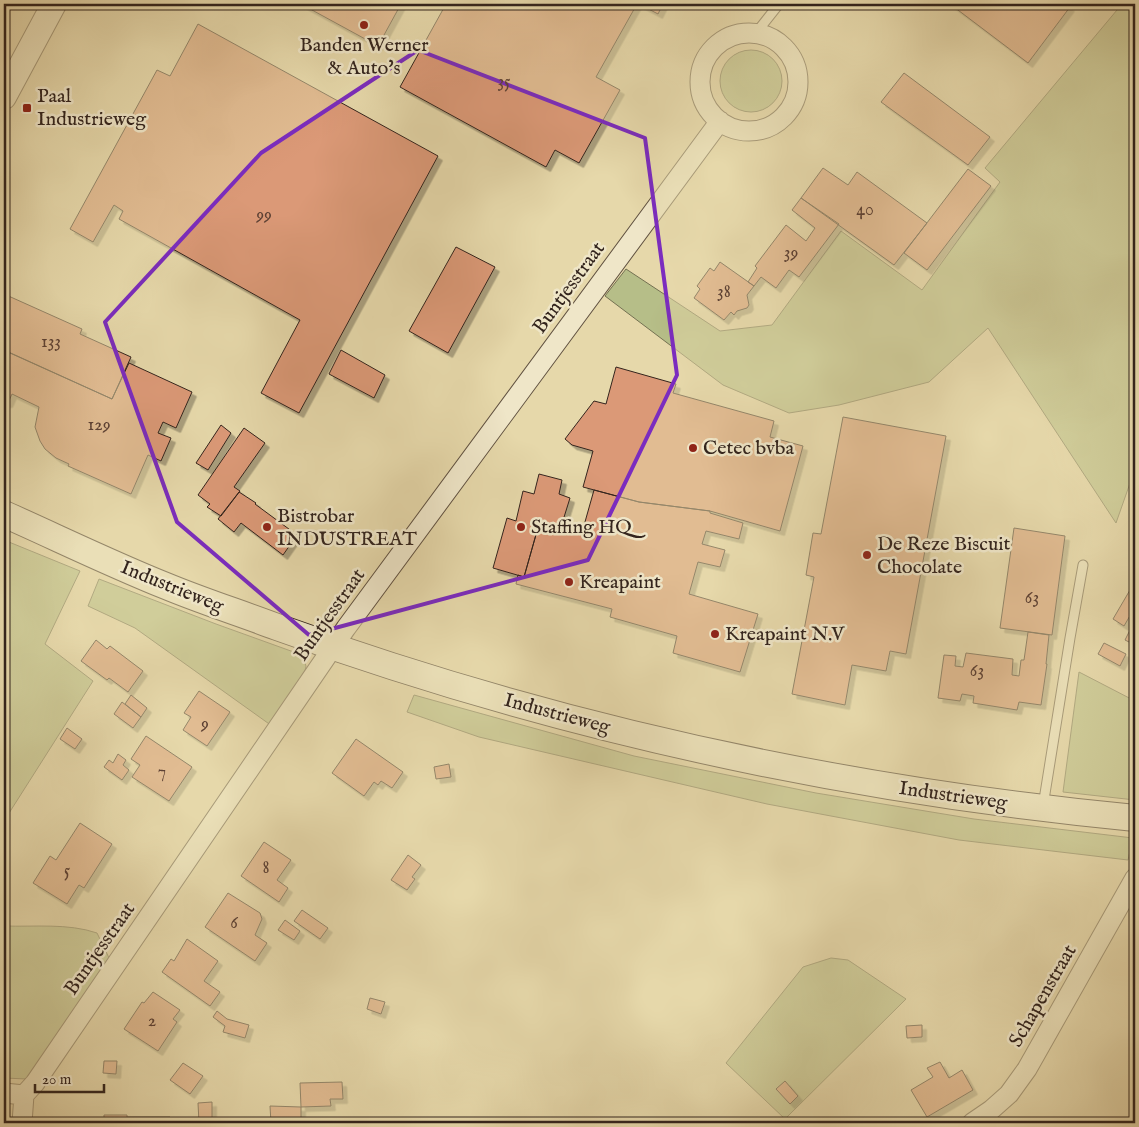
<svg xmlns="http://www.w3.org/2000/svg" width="1139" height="1127" font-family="'IM FELL English',serif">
  <defs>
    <filter id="shadow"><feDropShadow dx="4.5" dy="4.5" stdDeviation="0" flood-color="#0004"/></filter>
  </defs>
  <rect width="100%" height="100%" fill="#e6d8aa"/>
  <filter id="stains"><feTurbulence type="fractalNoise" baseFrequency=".004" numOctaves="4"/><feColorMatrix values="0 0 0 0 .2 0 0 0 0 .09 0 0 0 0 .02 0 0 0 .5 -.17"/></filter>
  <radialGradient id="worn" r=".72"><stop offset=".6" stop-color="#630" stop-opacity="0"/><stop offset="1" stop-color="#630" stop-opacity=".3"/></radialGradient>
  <!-- green -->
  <path fill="#b6be88" stroke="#747152" d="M1122 4H1135V469L1116 523 988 328 929 382 839 405 789 413 723 385 605 296 626 269 720 331 772 325 841 231 922 290 1000 182 985 168Z
    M720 81a31 31 0 1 1 62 0a31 31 0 1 1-62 0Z
    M4 540 80 571 45 644 93 681 4 821Z
    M99 579 216 624 302 655 306 666 304 676 272 726 135 628 88 606Z
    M1079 672 1135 701V800L1063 792Z
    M414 695 634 756 816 793 974 819 1133 838 1128 860 959 840 767 804 479 737 407 712Z
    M4 926C34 927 68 923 97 933L110 960 27 1079 4 1078Z
    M831 958 848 960 906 999 785 1119 726 1063 803 967Z"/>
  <!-- building -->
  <path fill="#db9977" stroke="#33241d" filter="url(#shadow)" d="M301 4H401L378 46Z
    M446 4H637L596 77 620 90 579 163 555 150 546 167 400 87Z
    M639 4H663L658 14Z
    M950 4H1065L1070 7 1028 63Z
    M198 24 438 156 299 413 261 393 300 320 119 219 123 211 114 205 93 242 70 229 157 70 170 76Z
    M904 73 990 137 968 165 881 102Z
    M823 168 848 185 857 172 927 223 894 265 801 198Z
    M968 169 991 186 927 270 904 253Z
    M801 198 839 224 799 277 789 270 776 288 761 277 754 286 748 282 757 268 755 266 786 225 806 241 815 228 792 210Z
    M456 247 495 267 448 353 409 331Z
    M720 262 754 286 747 295 749 305 747 308 737 311 734 315 731 312 724 320 694 298 700 289 697 286 710 268 714 271Z
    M4 294 82 329 80 334 131 357 112 399 4 350Z
    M341 350 385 375 374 398 329 374Z
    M10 353 112 399 129 363 192 392 176 428 163 422 158 433 171 438 161 461 148 455 131 494 68 466 69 464 56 458 45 449 40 441 35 427 39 407 12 394 8 403H4V360L7 359Z
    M616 367 676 384 673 393 774 421 770 437 803 446 780 531 710 511 639 502 583 487 593 451 572 445 565 439 594 401 606 404Z
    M843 417 946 436 906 654 890 651 886 671 852 665 845 705 792 694 814 577 806 575 813 533 821 534Z
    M221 425 231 433 208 470 196 463Z
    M244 428 265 443 234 487 240 491 221 516 207 507 210 504 198 495Z
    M539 474 562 480 559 494 570 498 560 530 539 524 524 577 493 568 507 518 516 521 523 491 534 494Z
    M594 490 639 502 710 511V513L743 523 739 539 706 531 702 544 725 550 720 567 698 562 689 594 758 614 740 672 673 653 677 636 610 617 612 609 516 584 518 575 524 577 539 524 560 530 562 524 583 529Z
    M239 492 256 503 255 504 297 535 283 555 241 523 234 532 218 519Z
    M1014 528 1065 536 1052 635 1000 628Z
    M1130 590 1135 593V607L1124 626 1113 619Z
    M1135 620V645L1125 640Z
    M1028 632 1049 635 1046 664H1047L1041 705 1019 702 1017 710 973 703 974 696 962 694 960 701 938 698 944 655 956 656 955 666 963 667 966 653 1013 659 1012 675 1019 676 1021 660H1024Z
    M96 640 107 649 110 646 143 671 128 692 109 678 107 680 81 661Z
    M1104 643 1126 654 1120 666 1098 654Z
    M199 691 230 712 207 746 183 730 191 717 184 713Z
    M131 695 147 708 141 717 125 704Z
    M122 702 141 717 133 728 114 714Z
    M67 728 82 739 75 749 60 739Z
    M146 736 192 767 169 801 132 777 140 765 131 759Z
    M356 739 403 772 392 788 381 781 378 785 374 782 364 796 332 773Z
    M118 754 126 760 123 765 129 770 122 780 104 767 109 760 113 763Z
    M449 764 451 777 436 779 434 767Z
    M80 823 112 844 84 888 79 885 67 904 33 883 50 856 56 860Z
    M264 842 291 860 277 880 288 888 279 902 241 876Z
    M408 855 421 865 412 877 415 879 407 890 391 880Z
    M228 893 260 913 262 919 255 935 267 943 255 961 205 927Z
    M302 910 328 928 320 939 294 921Z
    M285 920 300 931 294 940 278 930Z
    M187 939 218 961 204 981 220 992 210 1006 162 972 171 959 174 961Z
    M153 992 180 1010 173 1019 177 1022 158 1051 124 1029 142 1002 144 1003Z
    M370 998 385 1002 381 1014 367 1009Z
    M217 1011 227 1019 249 1025 245 1038 223 1032 225 1026 213 1017Z
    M922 1025V1037L907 1038 906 1026Z
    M104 1061H117L116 1074 103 1073Z
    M940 1062 949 1078 962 1070 973 1090 927 1117 911 1090 933 1077 927 1068Z
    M183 1063 203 1076 190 1094 170 1080Z
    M785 1081 798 1096 790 1104 776 1089Z
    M342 1082 343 1099H330L331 1106 301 1107 300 1083Z
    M212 1102V1123H199L198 1103Z
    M270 1106 301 1107V1123H271Z
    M104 1115H127V1117H170V1123H104Z
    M250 1120V1123H234L235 1121Z"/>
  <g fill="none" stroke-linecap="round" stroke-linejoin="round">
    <!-- service casing -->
    <g stroke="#605140" stroke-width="11">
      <path id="service" d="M756 33 779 4
        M1043 806 1070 638 1083 565"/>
    </g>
    <!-- minor casing -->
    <g stroke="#605140" stroke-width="21">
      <path id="minor" d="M700 82a49 49 0 1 1 98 0a49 49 0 1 1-98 0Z
        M4 1093 24 1095
        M22 1123 24 1095 35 1083 346 628 720 121
        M972 1123 991 1110 1009 1094 1027 1069 1135 878"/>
    </g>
    <!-- tertiary casing -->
    <g stroke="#605140" stroke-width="26">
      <path id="tertiary" d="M4 97 54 4"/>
    </g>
    <!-- secondary casing -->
    <g stroke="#33241d" stroke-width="28">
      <path id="secondary" d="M4 514C58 538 111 564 166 586 202 601 240 613 277 627 554 727 842 790 1135 818"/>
    </g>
    <!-- service -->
    <use href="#service" stroke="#efe6c8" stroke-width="9"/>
    <!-- minor -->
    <use href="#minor" stroke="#efe6c8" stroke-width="19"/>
    <!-- tertiary -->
    <use href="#tertiary" stroke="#efe6c8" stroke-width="24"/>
    <!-- secondary -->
    <use href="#secondary" stroke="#efe6c8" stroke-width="26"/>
  </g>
  <!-- marked area -->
  <path d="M0 0H1139V1127H0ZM418 50 645 138 677 375 588 560 309 635 177 522 105 322 261 153Z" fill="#e6d8aa" fill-opacity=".55" fill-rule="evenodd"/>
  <path fill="none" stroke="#7b2cbf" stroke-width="4" stroke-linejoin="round" d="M418 50 645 138 677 375 588 560 309 635 177 522 105 322 261 153Z"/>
  <!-- markers -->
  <g fill="#8f2418" stroke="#efe6c8" stroke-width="2">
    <circle cx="364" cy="25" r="5"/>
    <rect x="22" y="103" width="10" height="10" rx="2.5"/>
    <circle cx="693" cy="448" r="5"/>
    <circle cx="267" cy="527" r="5"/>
    <circle cx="521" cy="527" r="5"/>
    <circle cx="867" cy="555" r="5"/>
    <circle cx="569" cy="582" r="5"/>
    <circle cx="715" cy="634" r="5"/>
  </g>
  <g text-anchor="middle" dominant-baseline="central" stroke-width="5" stroke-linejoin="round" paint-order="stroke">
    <!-- number labels -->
    <g font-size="18" fill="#5d4134">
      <text x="504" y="82">35</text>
      <text x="865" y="210">40</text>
      <text x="264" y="215">99</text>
      <text x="791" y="253">39</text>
      <text x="724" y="292">38</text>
      <text x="51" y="342">133</text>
      <text x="99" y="425">129</text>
      <text x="1032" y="598">63</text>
      <text x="977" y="671">63</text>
      <text x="205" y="724">9</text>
      <text x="162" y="772">7</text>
      <text x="266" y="868">8</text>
      <text x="67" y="871">5</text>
      <text x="234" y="923">6</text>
      <text x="152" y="1021">2</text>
    </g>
    <!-- poi labels -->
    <g font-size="20" fill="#33241d" stroke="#efe6c8" text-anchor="start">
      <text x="364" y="45" text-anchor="middle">Banden Werner<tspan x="364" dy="23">&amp; Auto's</tspan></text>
      <text x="37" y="96">Paal<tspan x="37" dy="23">Industrieweg</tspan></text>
      <text x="703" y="448">Cetec bvba</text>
      <text x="277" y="516">Bistrobar<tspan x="277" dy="23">INDUSTREAT</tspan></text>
      <text x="531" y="527">Staffing HQ</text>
      <text x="877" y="544">De Reze Biscuit<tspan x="877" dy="23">Chocolate</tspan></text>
      <text x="579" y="582">Kreapaint</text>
      <text x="725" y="634">Kreapaint N.V</text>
    </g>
    <!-- street labels -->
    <g font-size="20" fill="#33241d" stroke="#efe6c8">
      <text transform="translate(569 288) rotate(-54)">Buntjesstraat</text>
      <text transform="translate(172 587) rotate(22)">Industrieweg</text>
      <text transform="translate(330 615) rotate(-55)">Buntjesstraat</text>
      <text transform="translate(557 714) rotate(15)">Industrieweg</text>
      <text transform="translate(953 796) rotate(8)">Industrieweg</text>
      <text transform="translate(100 949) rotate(-55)">Buntjesstraat</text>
      <text transform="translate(1043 996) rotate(-60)">Schapenstraat</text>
    </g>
  </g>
  <!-- margin -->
  <rect width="1139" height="1127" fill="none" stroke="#e6d8aa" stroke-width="20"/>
  <rect x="5" y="5" width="1129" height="1117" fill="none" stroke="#33241d" stroke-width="2.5"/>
  <rect x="10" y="10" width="1119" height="1107" fill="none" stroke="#33241d"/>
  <!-- scale -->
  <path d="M35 1084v8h69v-8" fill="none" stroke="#33241d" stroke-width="2.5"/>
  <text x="42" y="1084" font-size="15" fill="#33241d" stroke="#efe6c8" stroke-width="4" paint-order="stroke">20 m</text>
  <rect width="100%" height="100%" filter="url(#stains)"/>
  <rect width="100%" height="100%" fill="url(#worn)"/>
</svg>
